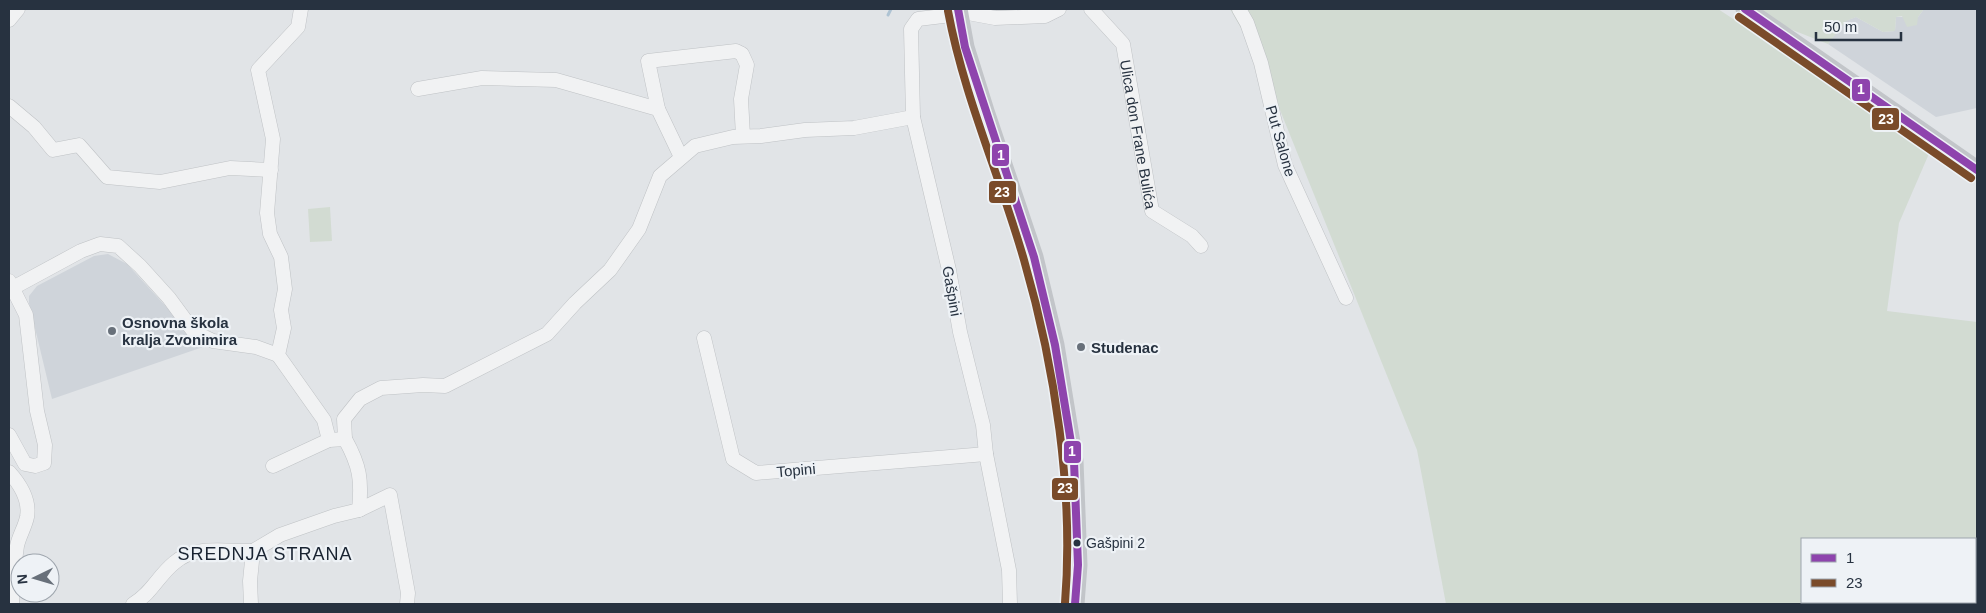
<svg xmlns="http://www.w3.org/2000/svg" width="1986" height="613" font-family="Arial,sans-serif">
  <rect width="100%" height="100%" fill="#e1e4e7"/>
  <!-- built -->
  <path fill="#cfd4da" d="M1924 9H1977V108L1936 117 1828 44 1845 21 1856 17 1883 32 1895 31 1896 17H1918Z
    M108 254 127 264 203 347 52 399 29 303V296L37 286 94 256Z"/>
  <!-- green -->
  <path fill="#d2dbd2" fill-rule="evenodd" d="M1230 9H1718L1931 149 1899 223 1887 311 1977 322V604H1446L1417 450 1261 63ZM1802 539H1975V602H1802Z
    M1759 9H1924L1918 17 1917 25 1907 27 1902 16 1896 17 1895 31 1883 32 1856 17 1846 21 1828 44 1790 29Z
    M330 207 332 241 310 242 308 209Z"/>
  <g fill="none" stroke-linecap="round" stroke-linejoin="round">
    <!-- stream -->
    <path stroke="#aec3d3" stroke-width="3" d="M888 15 891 9"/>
    <!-- street casing -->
    <g stroke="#bfc2c5" stroke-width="15">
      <g id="street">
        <path d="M301 9 298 27 258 70 273 139 267 213 270 234 281 257 285 289 281 310 284 328 278 355 324 420 329 440"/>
        <path id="s1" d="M1091 9 1123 44 1152 211 1192 236 1201 246"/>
        <path d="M1239 9 1247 23 1261 63 1285 165 1346 298"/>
        <path d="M9 20 18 9"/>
        <path d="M418 89 482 78 556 80 658 109 681 157"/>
        <path d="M9 106 34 127 53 150 79 145 107 177 160 182 230 168 271 170"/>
        <path d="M658 109 648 61 736 51 742 54 747 65 741 99 743 136"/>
        <path d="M9 281 26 315 37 411 45 445 44 463 35 466 25 464 9 435"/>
        <path d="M9 290 81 251 100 244 118 246 140 266 169 298 194 332 213 341 256 347 278 355"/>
        <path d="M704 338 733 459 756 473 986 454"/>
        <path d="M273 466 329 440 345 439 344 419 360 399 381 388 423 385 445 386 547 334 575 303 610 270 639 229 660 176 695 146 733 137 761 136 805 130 854 128 913 117"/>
        <path d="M9 472C19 483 30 500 27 517 25 527 19 536 17 546 14 566 13 585 12 604"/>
        <path d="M359 510 390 495 408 593 407 604"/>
        <path d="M133 604C151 594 158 576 174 563 195 544 227 552 253 551"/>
        <path d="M251 604 250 581 253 551 280 535 334 516 359 510C362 480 360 466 345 439"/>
        <path d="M1010 604 1009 570 986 454 983 425 960 332 949 270 913 117 911 29 918 19 968 13 995 18 1045 16 1059 9"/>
      </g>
    </g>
    <!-- street -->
    <use href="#street" stroke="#f1f2f3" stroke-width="14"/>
    <!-- secondary -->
    <path stroke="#c2c5c9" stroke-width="19" d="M958 9 965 47 985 111 1034 257 1055 345 1074 461 1078 565 1075 604
      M1745 9 1977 170"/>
    <!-- bus-1 casing -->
    <g stroke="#eef2f6" stroke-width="11">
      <path id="bus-1" d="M958 9 965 47 1034 257 1055 345 1074 461 1078 565 1075 604
        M1745 9 1977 170"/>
    </g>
    <!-- bus-2 casing -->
    <g stroke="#eef2f6" stroke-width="11">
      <path id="bus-2" d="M948 11C964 97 1000 176 1024 260 1055 367 1074 492 1065 603
        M1739 17 1971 178"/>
    </g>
    <!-- bus-1 -->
    <use href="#bus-1" stroke="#8e44ad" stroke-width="8"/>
    <!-- bus-2 -->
    <use href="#bus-2" stroke="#7a4b2a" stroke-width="8"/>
  </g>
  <!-- markers -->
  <g fill="#68707a" stroke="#eef2f6" stroke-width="2">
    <circle cx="112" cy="331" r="5"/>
    <circle cx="1081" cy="347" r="5"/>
  </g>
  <circle fill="#273240" stroke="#eef2f6" stroke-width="2" cx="1077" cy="543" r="4.5"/>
  <g text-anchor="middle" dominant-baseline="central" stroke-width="4.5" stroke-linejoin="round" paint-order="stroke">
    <!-- bus labels -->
    <g font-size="14" fill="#273240" stroke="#eef2f6" text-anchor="start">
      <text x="1086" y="543">Gašpini 2</text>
    </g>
    <!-- street labels -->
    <g font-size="15" fill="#273240" stroke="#eef2f6">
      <text stroke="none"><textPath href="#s1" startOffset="139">Ulica don Frane Bulića</textPath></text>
      <text transform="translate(1281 141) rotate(74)">Put Salone</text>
      <text transform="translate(952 291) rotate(80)">Gašpini</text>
      <text transform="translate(796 470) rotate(-5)">Topini</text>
    </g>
    <!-- poi labels -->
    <g font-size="15" font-weight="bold" fill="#273240" stroke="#eef2f6" text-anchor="start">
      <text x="122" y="322">Osnovna škola<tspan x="122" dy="17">kralja Zvonimira</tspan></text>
      <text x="1091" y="347">Studenac</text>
    </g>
    <!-- quarter labels -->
    <g font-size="18" letter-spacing="1" fill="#192331" stroke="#eef2f6">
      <text x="265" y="554">SREDNJA STRANA</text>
    </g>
  </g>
  <g stroke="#eef2f6" stroke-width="2">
    <rect x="1851" y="78" width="20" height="24" rx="5" fill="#8e44ad"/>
    <rect x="1871" y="107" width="29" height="24" rx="5" fill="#7a4b2a"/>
    <rect x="991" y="143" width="19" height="24" rx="5" fill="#8e44ad"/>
    <rect x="988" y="180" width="29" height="24" rx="5" fill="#7a4b2a"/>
    <rect x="1063" y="440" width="19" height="24" rx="5" fill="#8e44ad"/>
    <rect x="1051" y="477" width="28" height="24" rx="5" fill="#7a4b2a"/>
  </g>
  <g font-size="14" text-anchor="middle" font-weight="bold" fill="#fff">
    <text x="1861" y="94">1</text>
    <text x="1886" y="124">23</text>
    <text x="1001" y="160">1</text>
    <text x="1002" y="197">23</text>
    <text x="1072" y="456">1</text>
    <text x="1065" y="493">23</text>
  </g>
  <!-- border -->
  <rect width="1986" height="613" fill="none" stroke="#273240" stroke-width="20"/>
  <!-- legend -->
  <rect x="1801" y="538" width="175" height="65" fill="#eef2f6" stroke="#9ea5ad"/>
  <rect x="1811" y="554" width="25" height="8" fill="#8e44ad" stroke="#9ea5ad"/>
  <text x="1846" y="563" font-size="15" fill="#273240">1</text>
  <rect x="1811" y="579" width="25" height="8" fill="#7a4b2a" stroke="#9ea5ad"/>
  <text x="1846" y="588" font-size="15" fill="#273240">23</text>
  <!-- north arrow -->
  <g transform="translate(35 578) rotate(265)"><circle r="24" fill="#eef2f6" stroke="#9ea5ad"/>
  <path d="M0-4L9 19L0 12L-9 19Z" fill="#68707a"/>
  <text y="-8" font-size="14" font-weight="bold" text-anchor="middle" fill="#273240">N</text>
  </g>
  <!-- scale -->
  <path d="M1816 32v8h85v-8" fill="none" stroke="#273240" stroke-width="2.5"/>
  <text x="1824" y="32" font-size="15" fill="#273240" stroke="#eef2f6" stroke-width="4" paint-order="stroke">50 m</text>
</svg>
